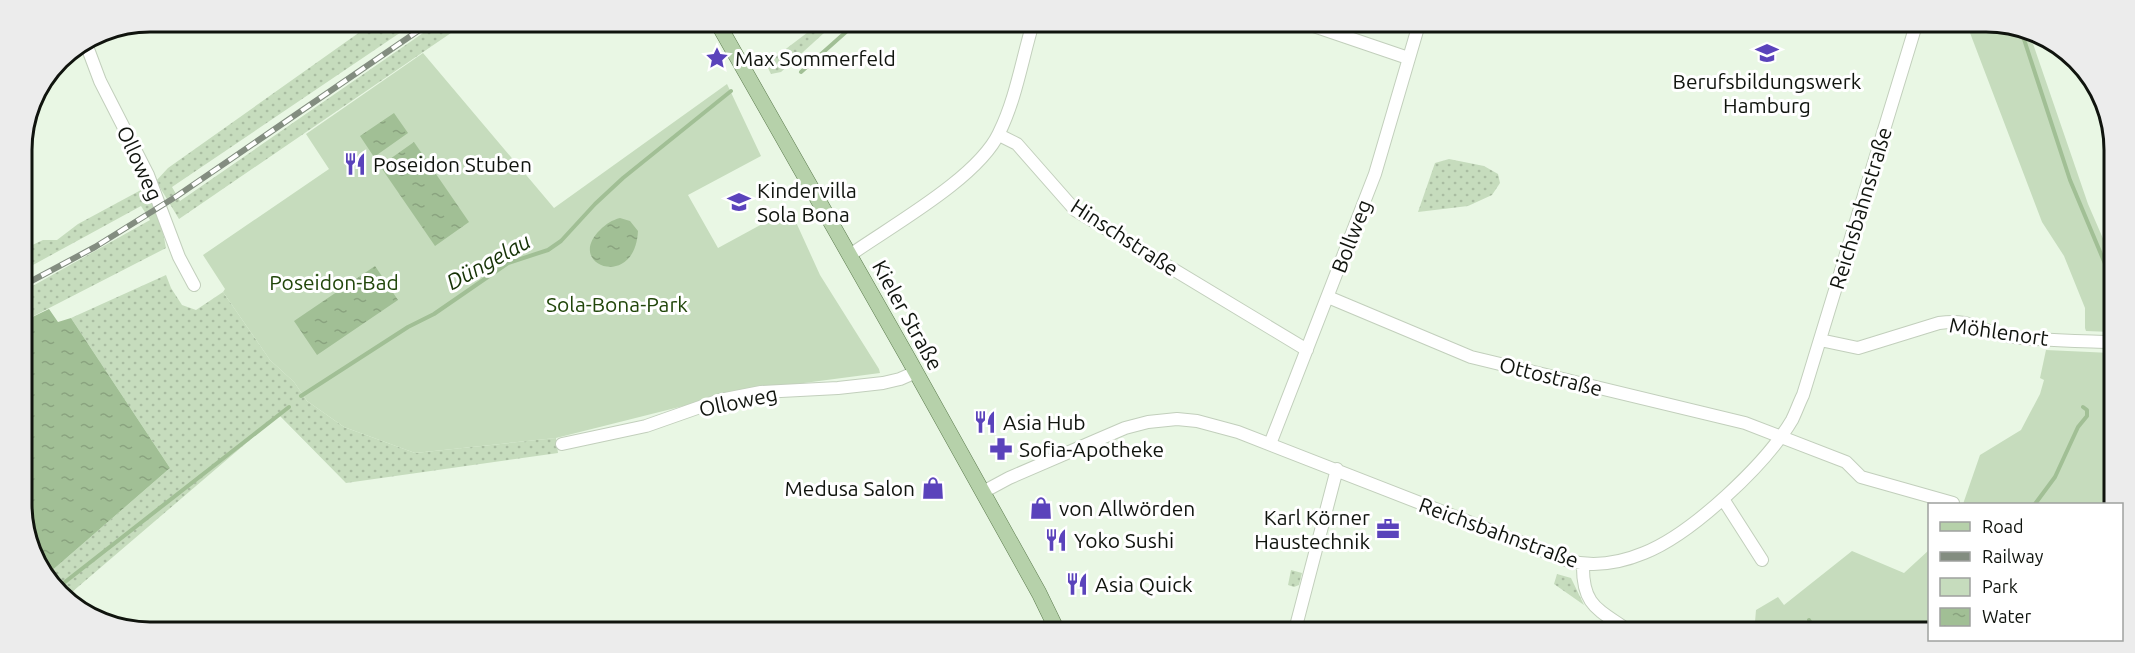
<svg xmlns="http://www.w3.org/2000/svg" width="2135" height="653" font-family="Ubuntu,sans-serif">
  <defs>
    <pattern id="grass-dots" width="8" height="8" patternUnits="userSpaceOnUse" patternTransform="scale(1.5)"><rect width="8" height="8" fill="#c6dcbd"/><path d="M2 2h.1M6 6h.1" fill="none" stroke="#a9bca1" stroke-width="1.8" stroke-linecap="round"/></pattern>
    <pattern id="water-ripples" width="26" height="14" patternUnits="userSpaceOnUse" patternTransform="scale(1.5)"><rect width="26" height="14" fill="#a1bf95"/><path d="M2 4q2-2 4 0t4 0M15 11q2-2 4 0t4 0" fill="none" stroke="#8aa37f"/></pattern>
  </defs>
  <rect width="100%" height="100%" fill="#e9f7e4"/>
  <!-- grass -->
  <path fill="url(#grass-dots)" d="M374 22H416L172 187 180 201 439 22H467L179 219 156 181 168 168Z
    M820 23H835L781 72 771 74 766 64Z
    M1449 159 1484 166 1498 174 1500 183 1492 195 1468 206 1418 212 1435 163Z
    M141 190C159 205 162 226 166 248L22 322V292L150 220 141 206 22 271V250L43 240H57L78 224Z
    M166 275 171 288 182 305 196 310 223 292 270 360 294 382 307 401 344 427 415 453 556 438 558 453 346 483 279 415 65 598 58 594 48 574 170 468 71 318Z
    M1291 570 1302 573 1299 585 1294 587 1288 585Z
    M1557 574 1571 578 1584 605 1554 584Z"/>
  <!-- park -->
  <path fill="#c6dcbd" d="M1967 25H2018L2029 32 2088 204 2111 257V332L2086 331 2085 328V308L2064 256 2042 222Z
    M423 53 554 208 727 84 761 156 688 195 718 248 790 209 820 275 879 369 880 373 743 391 556 438 415 453 344 427 307 401 294 382 270 360 223 292 225 289 203 255 329 169 306 134Z
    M2046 350 2111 353 2110 504H1963L1980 455 2021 430 2040 394 2044 380 2040 378Z
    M1929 550V632L1764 631 1755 622 1756 610 1778 597 1784 605 1852 551 1904 573Z"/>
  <!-- water -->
  <path fill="url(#water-ripples)" d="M394 113 408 133 374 157 360 136Z
    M414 142 469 222 435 246 380 166Z
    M620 218 630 221 638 231C635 291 564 265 600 230 606 224 612 220 620 218Z
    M375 266 398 300 317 355 294 321Z
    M49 309 58 322 71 318 170 468 48 574 23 528 22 322Z"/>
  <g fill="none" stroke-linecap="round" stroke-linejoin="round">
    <!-- stream -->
    <path stroke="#a1bf95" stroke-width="4" d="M2020 27 2070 180 2106 266 2111 282
      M801 72 856 23
      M301 396 408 327 434 314 508 263 548 250 561 241 595 204 623 178 731 91
      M2035 504 2055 477 2078 427 2087 416V410L2083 407
      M56 589 289 407
      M1809 620 1815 631
      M1907 632 1930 622"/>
    <!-- minor casing -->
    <g stroke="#c2cfbc" stroke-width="14">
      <path id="minor" d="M1308 24 1408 58
        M85 41 100 81 148 175 179 257 194 285
        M999 135 1017 144 1075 210 1307 350
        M850 255C891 226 978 178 999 133 1016 99 1022 59 1033 23
        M1328 297 1471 357 1745 423 1846 462 1861 477 1953 503
        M1820 340 1858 348 1939 323C1972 318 1979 331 2007 336 2038 341 2079 341 2111 342
        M562 444 646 426 720 400 761 392 838 388 883 383 900 379 916 372
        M1270 444 1375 174 1419 24
        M983 492 1009 478 1097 440 1125 428 1148 422 1177 419 1197 421 1238 432 1569 561C1594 567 1620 563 1644 553 1692 534 1766 464 1792 420 1796 412 1799 403 1803 395L1916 25
        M1723 499 1762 560
        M1583 564C1582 606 1598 609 1629 631
        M1295 630 1337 469"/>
    </g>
    <!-- major casing -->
    <g stroke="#5c7b4e" stroke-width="16">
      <path id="major" d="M717 22 908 358 1039 593 1057 630"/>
    </g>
    <!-- minor -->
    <use href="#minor" stroke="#fff" stroke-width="12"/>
    <!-- major -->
    <use href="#major" stroke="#b6d1aa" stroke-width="15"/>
    <!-- rail casing -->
    <g stroke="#838d80" stroke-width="6">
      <path id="rail" d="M22 286 95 247 177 196 431 22"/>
    </g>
    <!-- rail -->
    <use href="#rail" stroke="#fff" stroke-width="4" stroke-dasharray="11" stroke-linecap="butt"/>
  </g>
  <!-- icons -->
  <defs>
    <g id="school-bare" transform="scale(1.8)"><path d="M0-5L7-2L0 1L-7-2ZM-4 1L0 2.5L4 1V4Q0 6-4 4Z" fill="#5a43bb" stroke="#fff" stroke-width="2.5" paint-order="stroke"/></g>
    <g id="sight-bare" transform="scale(1.8)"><path d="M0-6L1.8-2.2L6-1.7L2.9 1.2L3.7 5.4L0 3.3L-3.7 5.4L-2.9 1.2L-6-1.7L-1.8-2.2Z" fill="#5a43bb" stroke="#fff" stroke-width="2.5" paint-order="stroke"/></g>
    <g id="restaurant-bare" transform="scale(1.8)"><path d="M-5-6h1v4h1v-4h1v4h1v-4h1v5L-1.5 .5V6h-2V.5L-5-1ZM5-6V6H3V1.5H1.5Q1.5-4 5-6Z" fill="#5a43bb" stroke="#fff" stroke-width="2.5" paint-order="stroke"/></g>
    <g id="pharmacy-bare" transform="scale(1.8)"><path d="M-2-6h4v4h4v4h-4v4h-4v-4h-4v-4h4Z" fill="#5a43bb" stroke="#fff" stroke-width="2.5" paint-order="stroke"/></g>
    <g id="shop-bare" transform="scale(1.8)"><path d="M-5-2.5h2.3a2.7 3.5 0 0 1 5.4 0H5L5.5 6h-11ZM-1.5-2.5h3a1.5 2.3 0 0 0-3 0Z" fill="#5a43bb" stroke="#fff" stroke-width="2.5" paint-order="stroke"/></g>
    <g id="office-bare" transform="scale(1.8)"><path d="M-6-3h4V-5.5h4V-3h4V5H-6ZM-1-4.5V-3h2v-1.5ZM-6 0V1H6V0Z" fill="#5a43bb" stroke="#fff" stroke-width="2.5" paint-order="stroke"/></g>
  </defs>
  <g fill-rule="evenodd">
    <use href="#school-bare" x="1767" y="53"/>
    <use href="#sight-bare" x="717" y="58"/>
    <use href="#restaurant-bare" x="355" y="164"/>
    <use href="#school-bare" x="739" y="202"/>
    <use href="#restaurant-bare" x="985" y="422"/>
    <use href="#pharmacy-bare" x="1001" y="449"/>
    <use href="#shop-bare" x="933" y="488"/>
    <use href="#shop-bare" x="1041" y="508"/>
    <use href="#office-bare" x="1388" y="529"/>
    <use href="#restaurant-bare" x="1056" y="540"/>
    <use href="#restaurant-bare" x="1077" y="584"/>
  </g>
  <g text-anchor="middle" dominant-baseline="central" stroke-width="6" stroke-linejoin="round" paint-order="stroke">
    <!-- poi labels -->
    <g font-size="21" fill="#10140e" stroke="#fff" text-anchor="start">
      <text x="735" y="58">Max Sommerfeld</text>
      <text x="1767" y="81" text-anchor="middle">Berufsbildungswerk<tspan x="1767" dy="24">Hamburg</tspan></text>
      <text x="373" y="164">Poseidon Stuben</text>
      <text x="757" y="190">Kindervilla<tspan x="757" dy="24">Sola Bona</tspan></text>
      <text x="1003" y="422">Asia Hub</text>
      <text x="1019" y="449">Sofia-Apotheke</text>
      <text x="915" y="488" text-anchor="end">Medusa Salon</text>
      <text x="1059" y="508">von Allwörden</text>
      <text x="1370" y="517" text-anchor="end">Karl Körner<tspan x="1370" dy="24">Haustechnik</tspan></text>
      <text x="1074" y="540">Yoko Sushi</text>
      <text x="1095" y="584">Asia Quick</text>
    </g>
    <!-- street labels -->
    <g font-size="21" fill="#10140e" stroke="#fff">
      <text transform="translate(140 163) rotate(65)">Olloweg</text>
      <text transform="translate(1860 208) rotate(-73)">Reichsbahnstraße</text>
      <text transform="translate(1351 236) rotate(-69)">Bollweg</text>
      <text transform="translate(1125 237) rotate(33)">Hinschstraße</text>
      <text transform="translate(908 315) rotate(61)">Kieler Straße</text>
      <text transform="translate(1999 331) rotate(8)">Möhlenort</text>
      <text transform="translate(1551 376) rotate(14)">Ottostraße</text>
      <text transform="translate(738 401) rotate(-12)">Olloweg</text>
      <text transform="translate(1499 532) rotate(20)">Reichsbahnstraße</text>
    </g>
    <!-- park labels -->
    <g font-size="21" fill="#21460a" stroke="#fff">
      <text x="334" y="282">Poseidon-Bad</text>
      <text x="617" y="304">Sola-Bona-Park</text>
    </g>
    <!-- water labels -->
    <g font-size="22" font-style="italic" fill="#153205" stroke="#fff">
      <text transform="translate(488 261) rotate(-29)">Düngelau</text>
    </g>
  </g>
  <!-- crop -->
  <path d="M0 0H2135V653H0ZM150 32H1986A118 118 0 0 1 2104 150V504A118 118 0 0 1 1986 622H150A118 118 0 0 1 32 504V150A118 118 0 0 1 150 32Z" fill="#ececec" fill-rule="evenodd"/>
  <path fill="none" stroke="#10140e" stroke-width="3" d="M150 32H1986A118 118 0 0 1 2104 150V504A118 118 0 0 1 1986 622H150A118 118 0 0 1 32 504V150A118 118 0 0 1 150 32Z"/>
  <!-- legend -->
  <rect x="1928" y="503" width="195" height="138" fill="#ffffff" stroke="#9fa19f" stroke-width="1.5"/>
  <rect x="1940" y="522" width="30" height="9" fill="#b6d1aa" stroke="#9fa19f" stroke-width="1.5"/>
  <text x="1982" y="533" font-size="18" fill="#10140e">Road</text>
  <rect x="1940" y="552" width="30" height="9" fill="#838d80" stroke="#9fa19f" stroke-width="1.5"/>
  <text x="1982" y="563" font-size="18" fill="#10140e">Railway</text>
  <rect x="1940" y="578" width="30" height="18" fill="#c6dcbd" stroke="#9fa19f" stroke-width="1.5"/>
  <text x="1982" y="593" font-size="18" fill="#10140e">Park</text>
  <rect x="1940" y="608" width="30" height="18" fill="url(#water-ripples)" stroke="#9fa19f" stroke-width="1.5"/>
  <text x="1982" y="623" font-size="18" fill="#10140e">Water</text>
</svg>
